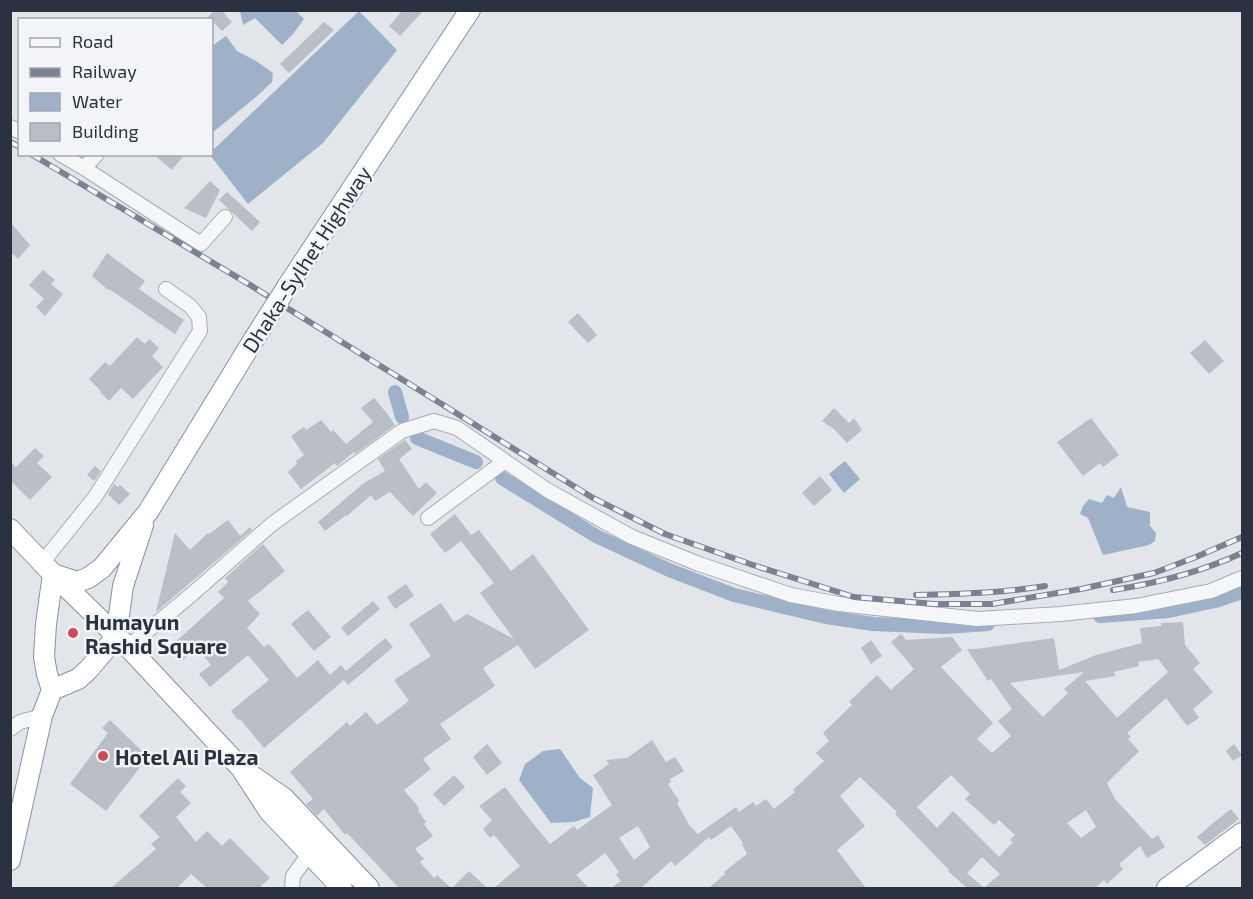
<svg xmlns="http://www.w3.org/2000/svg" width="1253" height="899" font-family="'Exo 2',sans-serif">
  <rect width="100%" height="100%" fill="#e2e5ea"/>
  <!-- water -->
  <path fill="#9eb1c9" d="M240 11H296L304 19 293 34 282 45 255 18 243 25Z
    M359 11 397 50 323 143 248 204 210 155 212 154V151Z
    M226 36 237 51 256 61 273 73 272 82 256 97 212 133V46Z
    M845 461 860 479 844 493 829 474Z
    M1121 487 1127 507 1150 512V526L1156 533 1155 541 1149 545 1103 555 1088 518 1080 514 1083 506 1089 499 1102 503 1107 495 1114 498Z
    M560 749 580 778 593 788 590 817 574 822 551 823 519 780 525 764 543 751Z"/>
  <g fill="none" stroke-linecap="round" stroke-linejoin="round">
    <!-- canal -->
    <path stroke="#9eb1c9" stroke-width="14" d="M395 392 402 417
      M417 438 476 462
      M502 478 596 536 669 570 734 595 826 617 873 624 945 627 988 624
      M1100 616 1169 611 1215 601 1242 592"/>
  </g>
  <!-- building -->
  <path fill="#b9bec7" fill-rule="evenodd" d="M215 10H221L232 22 222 31 208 17Z
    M403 10H424L400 36 389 26Z
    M324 22 334 30 289 73 280 64Z
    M153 154H185L172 170Z
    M210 181 220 190 206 218 184 208Z
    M227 192 260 222 252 231 219 200Z
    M10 222 30 245 18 259 10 252Z
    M107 253 145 281 139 289 184 320 175 334 109 289 108 290 92 276Z
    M43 270 55 280 51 284 63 294 45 316 36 307 44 299 29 285Z
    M578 313 597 335 588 343 568 322Z
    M137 337 145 344 149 339 159 348 152 356 163 367 133 399 121 388 109 401 100 392 101 391 89 379 105 362 110 366Z
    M1205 340 1224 361 1209 374 1190 353Z
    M374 398 386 412 395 425 355 454 354 452 337 466 335 463 301 489 288 472 297 464 296 461 304 455 291 436 304 427 306 430 321 420 331 432 333 430 346 444 373 422 361 408Z
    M834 408 849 423 854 418 862 430 847 443 834 429 822 421Z
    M1091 418 1119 455 1103 467 1100 463 1083 476 1057 442Z
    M405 440 412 449 399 459 419 489 426 482 437 493 413 516 390 492 375 501 371 495 347 516 346 515 325 531 318 522 364 483 385 471 378 459Z
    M35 448 44 456 37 463 52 477 30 500 10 480V461L16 467Z
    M95 466 101 471 94 481 87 475Z
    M820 476 832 490 814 506 802 493Z
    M114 484 118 487 120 485 130 494 119 505 108 494Z
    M455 514 471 535 479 530 511 571 533 554 589 630 535 669 518 645 483 668 495 686 440 724 451 739 423 759 431 769 404 790 419 808 418 810 426 822 424 824 433 836 415 849 424 859 420 862 434 878 437 875 451 888H399L347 833 345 835 324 809 317 816 306 804 313 799 290 772 347 722 350 726 366 712 377 725 409 701 394 680 431 656 409 624 441 603 454 622 467 614 514 639 480 593 494 583 461 541 445 553 430 534Z
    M228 520 240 536 250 527 252 530 156 612 175 533 190 550 208 533 209 534Z
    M263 544 285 571 248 601 260 614 247 628 264 647 269 644 297 678 318 660 330 675 341 665 346 671 385 638 393 647 348 685 344 680 264 748 240 719 238 720 231 711 269 680 248 655 210 687 199 674 211 665 197 648 183 660 170 647 224 598 218 592 228 582 225 578Z
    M406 584 414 596 395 609 387 597Z
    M373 601 380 609 348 636 341 628Z
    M308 610 331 637 314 651 291 624Z
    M1183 622 1185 645 1200 663 1193 669 1213 692 1193 709 1199 718 1187 726 1166 698 1127 733 1131 737 1128 739 1139 751 1107 783 1115 799 1152 839 1158 835 1165 847 1147 858 1140 846 1119 864 1123 869 1107 884 1104 880 1095 888H967L948 871 949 870 895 814 897 812 860 777 840 796 865 826 837 850 866 888H709L725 874 724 872 747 854 742 844 743 843 731 826 711 840 709 837 675 866 671 861 641 888H611L621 881 616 875 619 872 605 853 576 875 589 888H494L520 866 494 835 490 838 483 829 492 820 479 806 505 787 531 821 550 844 574 826 577 830 612 805 593 775 609 764 606 760 627 758 652 740 666 762 675 757 684 771 670 779 671 782 668 784 679 801 677 803 689 825 698 834 736 807 739 812 753 802 756 806 766 799 774 809 795 792 793 790 824 761 816 753 829 741 823 733 852 705 849 702 877 675 891 690 914 669 891 642 901 634 906 640 952 637 962 650 941 667 993 723 977 739 992 753 1011 736 998 721 1012 709 991 679 988 681 967 649H976L1054 638 1059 670 1096 655 1142 643 1140 628 1161 626V623ZM1158 659 1168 672 1117 718 1085 681 1115 676 1114 672 1139 666 1138 662ZM1084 672 1064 689 1068 693 1043 717 1010 683ZM951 775 970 794 965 799 994 825 999 820 1015 835 1010 840 1013 842 999 857 953 811 937 828 917 807ZM1086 810 1096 827 1081 838 1067 823ZM638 826 650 847 634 860 619 838ZM982 857 1000 874 984 888 967 873Z
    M871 640 882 656 871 664 861 648Z
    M110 720 148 757 106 811 70 784 108 733 102 728Z
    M487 744 502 763 487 775 473 757Z
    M1234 744 1242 755 1233 761 1226 751Z
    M454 775 465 787 444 806 433 794Z
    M178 778 186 786 180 792 191 803 176 817 196 842 207 831 222 846 230 838 270 878 259 888H207L191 874 177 888H111L156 849 151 844 160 837 139 816Z
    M1231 809 1239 819 1205 845 1197 837 1213 823Z
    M469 871 487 888H452Z"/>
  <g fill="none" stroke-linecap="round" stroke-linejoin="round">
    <!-- minor casing -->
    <g stroke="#a7acb4" stroke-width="16">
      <path id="minor" d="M10 127 20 132
        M60 154 84 168 201 244 225 217
        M84 168 97 154
        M428 518 505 461
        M42 563 95 497 200 331 199 317 190 306 166 289
        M128 647 191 595 272 524 402 431 434 421 457 428 547 490 632 537 699 564 791 595 839 604 978 619 1060 614 1136 606 1211 591 1242 578
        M10 729 20 722 42 716
        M292 888 293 876 309 854"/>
    </g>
    <!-- highway casing -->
    <g stroke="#8991a0" stroke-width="22">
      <path id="highway" d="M287 287 470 10
        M10 529 53 574 128 647 241 768 269 811 342 888
        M52 690 78 679 88 670 116 637 123 586 143 525
        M251 775 284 798 369 888
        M10 860 42 716 52 690 47 674 44 657 46 624 53 574 77 582 88 578 102 568 148 512 254 339
        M1167 888 1242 833"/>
    </g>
    <!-- minor -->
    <use href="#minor" stroke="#f5f6f8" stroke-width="14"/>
    <!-- highway -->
    <use href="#highway" stroke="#fff" stroke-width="20"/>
    <!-- rail casing -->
    <g stroke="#7b8393" stroke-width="6">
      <path id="rail" d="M10 142 20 147
        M31 154 255 288 593 498 665 534 753 565 854 597 934 604H992L1081 589 1154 573 1196 557 1242 537
        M1113 590C1158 583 1201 572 1242 553
        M916 595C959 594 1002 593 1045 586"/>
    </g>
    <!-- rail -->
    <use href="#rail" stroke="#f2f4f7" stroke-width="4" stroke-dasharray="11" stroke-linecap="butt"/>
    <!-- highway-bridge casing -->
    <g stroke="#8991a0" stroke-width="22" stroke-linecap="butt">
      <path id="highway-bridge" d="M254 339 287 287"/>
    </g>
    <!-- highway-bridge -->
    <use href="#highway-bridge" stroke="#fff" stroke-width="20"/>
  </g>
  <!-- markers -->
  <g fill="#cc4a58" stroke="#f2f4f7" stroke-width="2">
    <circle cx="73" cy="633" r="6"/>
    <circle cx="103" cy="756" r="6"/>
  </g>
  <g text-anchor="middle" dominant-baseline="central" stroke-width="5" stroke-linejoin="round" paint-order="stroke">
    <!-- street labels -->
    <g font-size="21" fill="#2a3242" stroke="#f2f4f7">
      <text transform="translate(306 259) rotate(-57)">Dhaka-Sylhet Highway</text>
    </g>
    <!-- poi labels -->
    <g font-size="21" font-weight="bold" fill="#2a3242" stroke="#f2f4f7" text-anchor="start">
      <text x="85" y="621">Humayun<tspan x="85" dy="24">Rashid Square</tspan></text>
      <text x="115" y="756">Hotel Ali Plaza</text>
    </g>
  </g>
  <!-- border -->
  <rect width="1253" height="899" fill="none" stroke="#2a3242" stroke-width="24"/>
  <!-- legend -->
  <rect x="18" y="18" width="195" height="138" fill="#f2f4f7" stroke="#a2a6af" stroke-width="1.5"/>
  <rect x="30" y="38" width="30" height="9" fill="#f5f6f8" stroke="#a2a6af" stroke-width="1.5"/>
  <text x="72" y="48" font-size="18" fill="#2a3242">Road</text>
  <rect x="30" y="68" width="30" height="9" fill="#7b8393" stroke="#a2a6af" stroke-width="1.5"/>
  <text x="72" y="78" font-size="18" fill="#2a3242">Railway</text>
  <rect x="30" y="93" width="30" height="18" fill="#9eb1c9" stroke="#a2a6af" stroke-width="1.5"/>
  <text x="72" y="108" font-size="18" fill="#2a3242">Water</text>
  <rect x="30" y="123" width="30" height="18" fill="#b9bec7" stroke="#a2a6af" stroke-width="1.5"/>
  <text x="72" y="138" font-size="18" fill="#2a3242">Building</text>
</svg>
